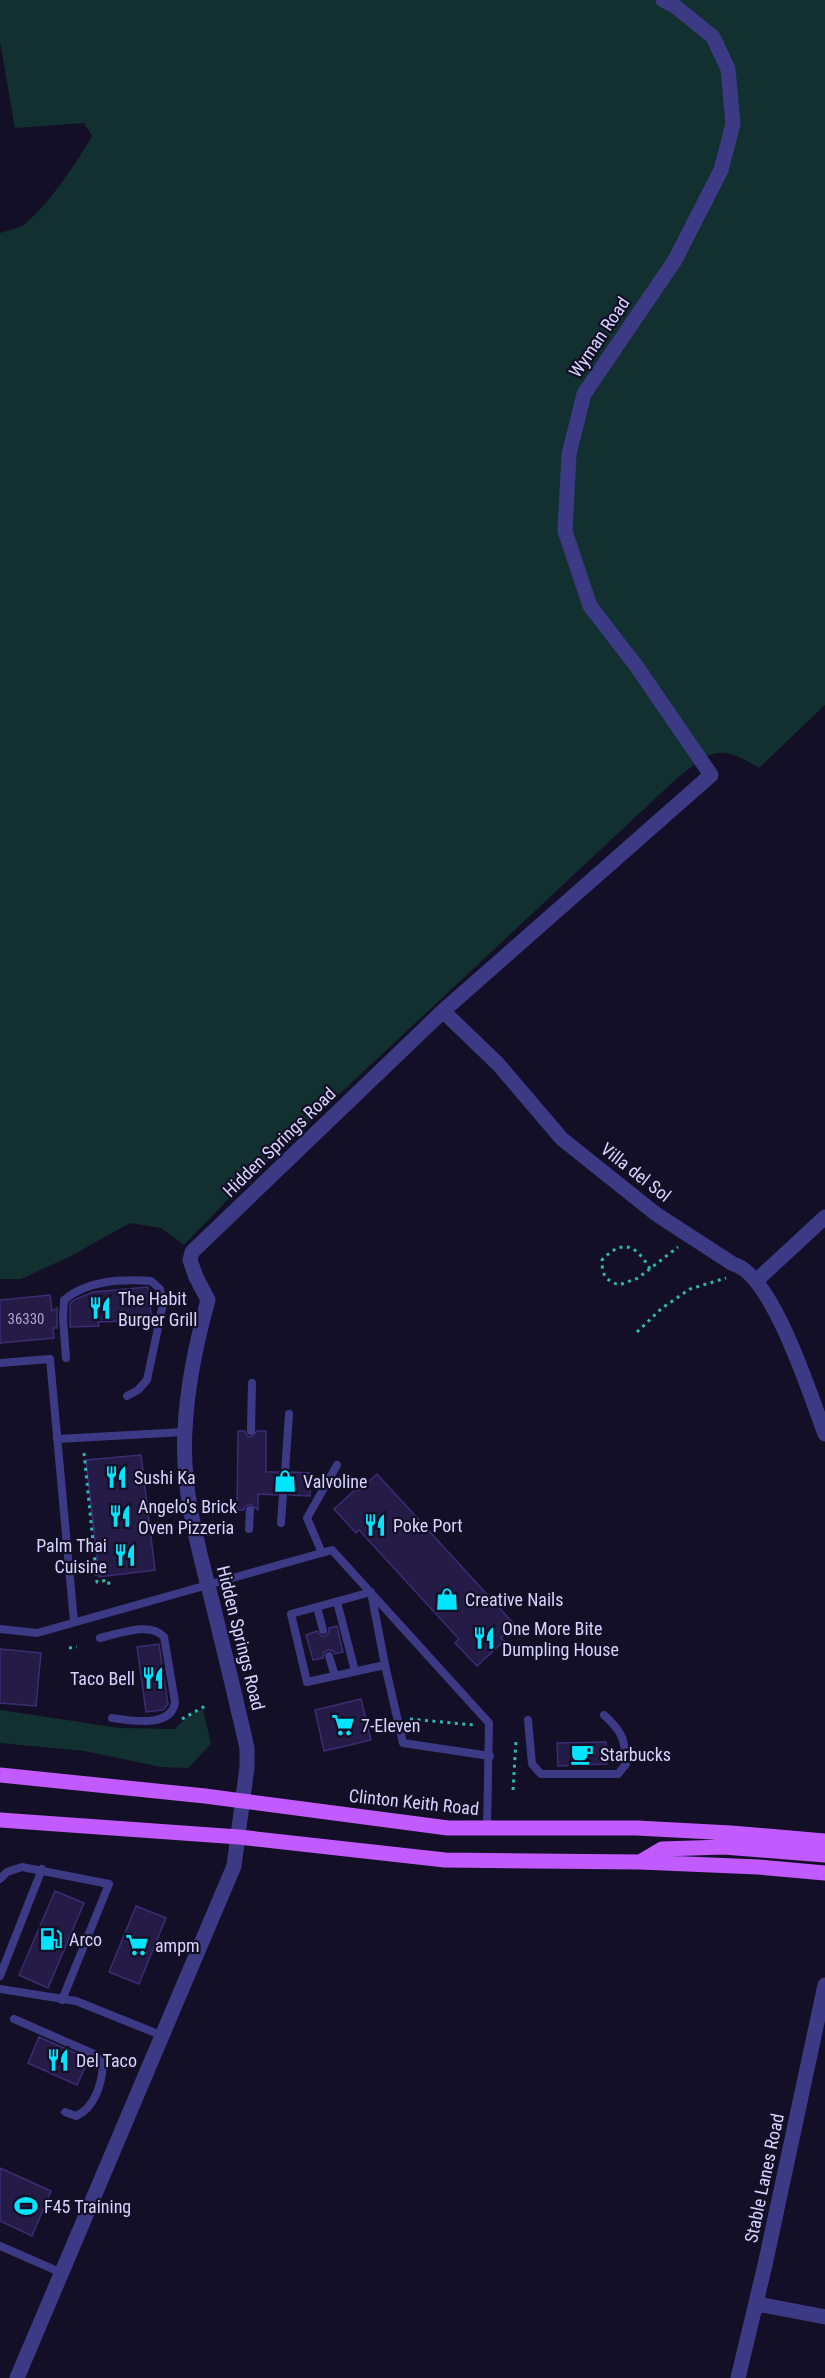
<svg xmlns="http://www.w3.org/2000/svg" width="825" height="2378" font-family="'Roboto Condensed',sans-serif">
  <rect width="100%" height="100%" fill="#130f26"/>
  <!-- green -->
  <path fill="#12302f" d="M0 0H825V705L759 768C717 742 711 751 675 780L238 1189 184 1245 161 1228 130 1223 71 1256 21 1279H0V233C8 230 20 229 26 223 49 204 77 162 92 136L84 123 15 128 0 42Z
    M203 1709 211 1744 188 1768 161 1767 84 1751 0 1743V1710L120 1728 174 1729 191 1714Z"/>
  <!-- building -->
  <path fill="#241b47" stroke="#3b2d73" stroke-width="1.5" d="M148 1287 152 1321 130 1324 129 1321 98 1322 99 1326 70 1327V1303L76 1299 93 1292Z
    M50 1295 52 1311 57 1308V1328H53L54 1338 0 1343V1300Z
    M238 1431H245L247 1436 251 1437 257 1431H266V1472H279L281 1477 285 1478 291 1472 310 1473V1496L289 1495 286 1489H281L277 1495 258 1494V1510L250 1504 245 1506 244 1510H237Z
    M141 1455 155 1570 99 1577 86 1460Z
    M377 1474 515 1625 501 1638 504 1641 477 1666 455 1643 459 1639 359 1530 356 1533 334 1509 356 1489 358 1491Z
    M337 1626 343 1652 335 1654 333 1651 328 1650 324 1652 323 1658 313 1660 306 1635 317 1631 321 1636H325L329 1632V1628Z
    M159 1644 168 1704 163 1710 146 1712 137 1647Z
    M0 1649 41 1653 36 1706 0 1703Z
    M361 1699 371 1740 324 1751 315 1710Z
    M606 1742 607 1764 558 1766 557 1743Z
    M55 1891 84 1903 48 1988 19 1975Z
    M136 1906 166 1918 139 1984 109 1972Z
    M39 2037 89 2059 77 2085 28 2063Z
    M0 2168 51 2191 32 2236 0 2221Z"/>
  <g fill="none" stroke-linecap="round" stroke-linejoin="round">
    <!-- path -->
    <path stroke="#2fb8b0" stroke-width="3" stroke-dasharray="3 4.5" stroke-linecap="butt" d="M650 1269C636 1245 623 1238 602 1260 602 1275 605 1280 619 1285L638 1278 678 1247
      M637 1332 662 1308 690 1289 726 1278
      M84 1453 97 1582 108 1580 110 1588
      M69 1648 77 1647
      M182 1719 207 1705
      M410 1719 474 1725
      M513 1790 516 1741"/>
    <!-- service -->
    <path stroke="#3d3a85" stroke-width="8" d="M66 1358 63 1319 64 1300C87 1280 122 1279 151 1281L160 1289 163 1304 147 1380 138 1390 127 1396
      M0 1363 50 1359 74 1622
      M251 1431 252 1383
      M57 1439 184 1432
      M285 1472 289 1414
      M281 1523 283 1495
      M249 1529 250 1510
      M322 1553 307 1518 337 1465
      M337 1602 355 1671
      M317 1607 323 1630
      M0 1629 37 1633 332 1550 489 1723 487 1829
      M100 1638C119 1634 150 1621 164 1637L175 1702C172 1728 131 1721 112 1718
      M329 1656 335 1676
      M385 1665 371 1592 291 1614 307 1682 385 1665 403 1743 490 1756
      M528 1720 532 1764 541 1774H618L626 1764C625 1740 623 1732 604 1715
      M0 1879 7 1872 22 1867 109 1884 62 2000
      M0 1976 42 1869
      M0 1989 76 2001 163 2036
      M14 2019 94 2054 103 2064C102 2083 95 2108 76 2116L65 2112
      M0 2246 62 2273"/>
    <!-- minor -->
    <path stroke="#3d3a85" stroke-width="15" d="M443 1011 498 1064 562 1139 656 1214 733 1264C772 1273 811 1397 825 1434
      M196 1277 190 1260 192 1252 443 1011 711 775 637 667 590 606 565 531 569 454 584 394 675 260 721 170 733 124 728 69 713 37 676 7 663 0
      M757 1280 825 1217
      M757 2304 825 2317
      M738 2378 765 2265 825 1985"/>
    <!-- tertiary -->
    <path stroke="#3d3a85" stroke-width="15" d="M17 2378 234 1866 247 1767V1748C236 1699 224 1650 212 1601 198 1547 181 1487 185 1430 187 1386 196 1343 208 1300L196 1277"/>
    <!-- primary -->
    <path stroke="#c25bff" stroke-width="15" d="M0 1775 205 1796 448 1828H637L731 1833 825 1841
      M0 1820 239 1837 445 1860 640 1862 758 1867 825 1873
      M640 1862 662 1849 724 1847 825 1855"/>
  </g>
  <!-- icons -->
  <defs>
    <g id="restaurant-bare" transform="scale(1.8)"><path d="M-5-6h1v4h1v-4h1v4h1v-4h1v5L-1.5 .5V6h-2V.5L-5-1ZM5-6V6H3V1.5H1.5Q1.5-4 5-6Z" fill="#00e5ff" stroke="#130f26" stroke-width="2.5" paint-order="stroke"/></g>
    <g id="shop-bare" transform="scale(1.8)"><path d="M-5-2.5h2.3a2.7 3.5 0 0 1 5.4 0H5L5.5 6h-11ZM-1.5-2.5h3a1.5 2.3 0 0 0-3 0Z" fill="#00e5ff" stroke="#130f26" stroke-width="2.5" paint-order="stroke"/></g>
    <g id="supermarket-bare" transform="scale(1.8)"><path d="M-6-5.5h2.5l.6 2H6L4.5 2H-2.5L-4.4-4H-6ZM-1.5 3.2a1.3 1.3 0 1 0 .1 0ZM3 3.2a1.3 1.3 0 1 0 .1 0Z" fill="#00e5ff" stroke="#130f26" stroke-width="2.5" paint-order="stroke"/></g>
    <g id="cafe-bare" transform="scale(1.8)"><path d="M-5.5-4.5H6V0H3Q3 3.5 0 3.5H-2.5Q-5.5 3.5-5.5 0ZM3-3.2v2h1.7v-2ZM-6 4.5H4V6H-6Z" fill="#00e5ff" stroke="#130f26" stroke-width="2.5" paint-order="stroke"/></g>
    <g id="fuel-bare" transform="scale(1.8)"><path d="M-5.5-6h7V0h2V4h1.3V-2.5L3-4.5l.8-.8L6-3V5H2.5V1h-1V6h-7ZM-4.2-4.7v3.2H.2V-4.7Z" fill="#00e5ff" stroke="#130f26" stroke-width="2.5" paint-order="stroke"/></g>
    <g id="stadium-bare" transform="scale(1.8)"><path d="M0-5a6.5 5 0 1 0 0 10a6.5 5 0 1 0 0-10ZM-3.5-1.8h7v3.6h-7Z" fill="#00e5ff" stroke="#130f26" stroke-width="2.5" paint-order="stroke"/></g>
  </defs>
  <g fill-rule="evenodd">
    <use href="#restaurant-bare" x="100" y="1308"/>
    <use href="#restaurant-bare" x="116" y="1477"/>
    <use href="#shop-bare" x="285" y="1481"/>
    <use href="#restaurant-bare" x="120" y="1516"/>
    <use href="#restaurant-bare" x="375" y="1525"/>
    <use href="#restaurant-bare" x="125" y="1555"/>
    <use href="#shop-bare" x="447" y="1599"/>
    <use href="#restaurant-bare" x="484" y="1638"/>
    <use href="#restaurant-bare" x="153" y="1678"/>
    <use href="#supermarket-bare" x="343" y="1725"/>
    <use href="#cafe-bare" x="582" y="1754"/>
    <use href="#fuel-bare" x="51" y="1939"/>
    <use href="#supermarket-bare" x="137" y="1945"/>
    <use href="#restaurant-bare" x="58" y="2060"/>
    <use href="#stadium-bare" x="26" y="2206"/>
  </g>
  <g text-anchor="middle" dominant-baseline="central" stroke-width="4.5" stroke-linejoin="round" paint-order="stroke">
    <!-- number labels -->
    <g font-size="15" fill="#aca6d1">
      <text x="26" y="1319">36330</text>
    </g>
    <!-- street labels -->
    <g font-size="18" fill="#d9d4ff" stroke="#130f26">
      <text transform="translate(599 337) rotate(-56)">Wyman Road</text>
      <text transform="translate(279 1142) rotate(-44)">Hidden Springs Road</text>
      <text transform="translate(636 1172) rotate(38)">Villa del Sol</text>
      <text transform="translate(241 1638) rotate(76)">Hidden Springs Road</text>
      <text transform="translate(414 1802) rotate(6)">Clinton Keith Road</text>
      <text transform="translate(764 2178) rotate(-78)">Stable Lanes Road</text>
    </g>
    <!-- poi labels -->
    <g font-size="18" fill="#d9d4ff" stroke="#130f26" text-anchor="start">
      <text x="118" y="1298">The Habit<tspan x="118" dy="21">Burger Grill</tspan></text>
      <text x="134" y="1477">Sushi Ka</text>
      <text x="303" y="1481">Valvoline</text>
      <text x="138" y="1506">Angelo's Brick<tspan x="138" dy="21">Oven Pizzeria</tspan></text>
      <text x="393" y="1525">Poke Port</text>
      <text x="107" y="1545" text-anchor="end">Palm Thai<tspan x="107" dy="21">Cuisine</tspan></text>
      <text x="465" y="1599">Creative Nails</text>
      <text x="502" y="1628">One More Bite<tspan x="502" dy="21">Dumpling House</tspan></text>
      <text x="135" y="1678" text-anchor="end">Taco Bell</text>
      <text x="361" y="1725">7-Eleven</text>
      <text x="600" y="1754">Starbucks</text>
      <text x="69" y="1939">Arco</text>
      <text x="155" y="1945">ampm</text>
      <text x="76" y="2060">Del Taco</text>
      <text x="44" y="2206">F45 Training</text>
    </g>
  </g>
</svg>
